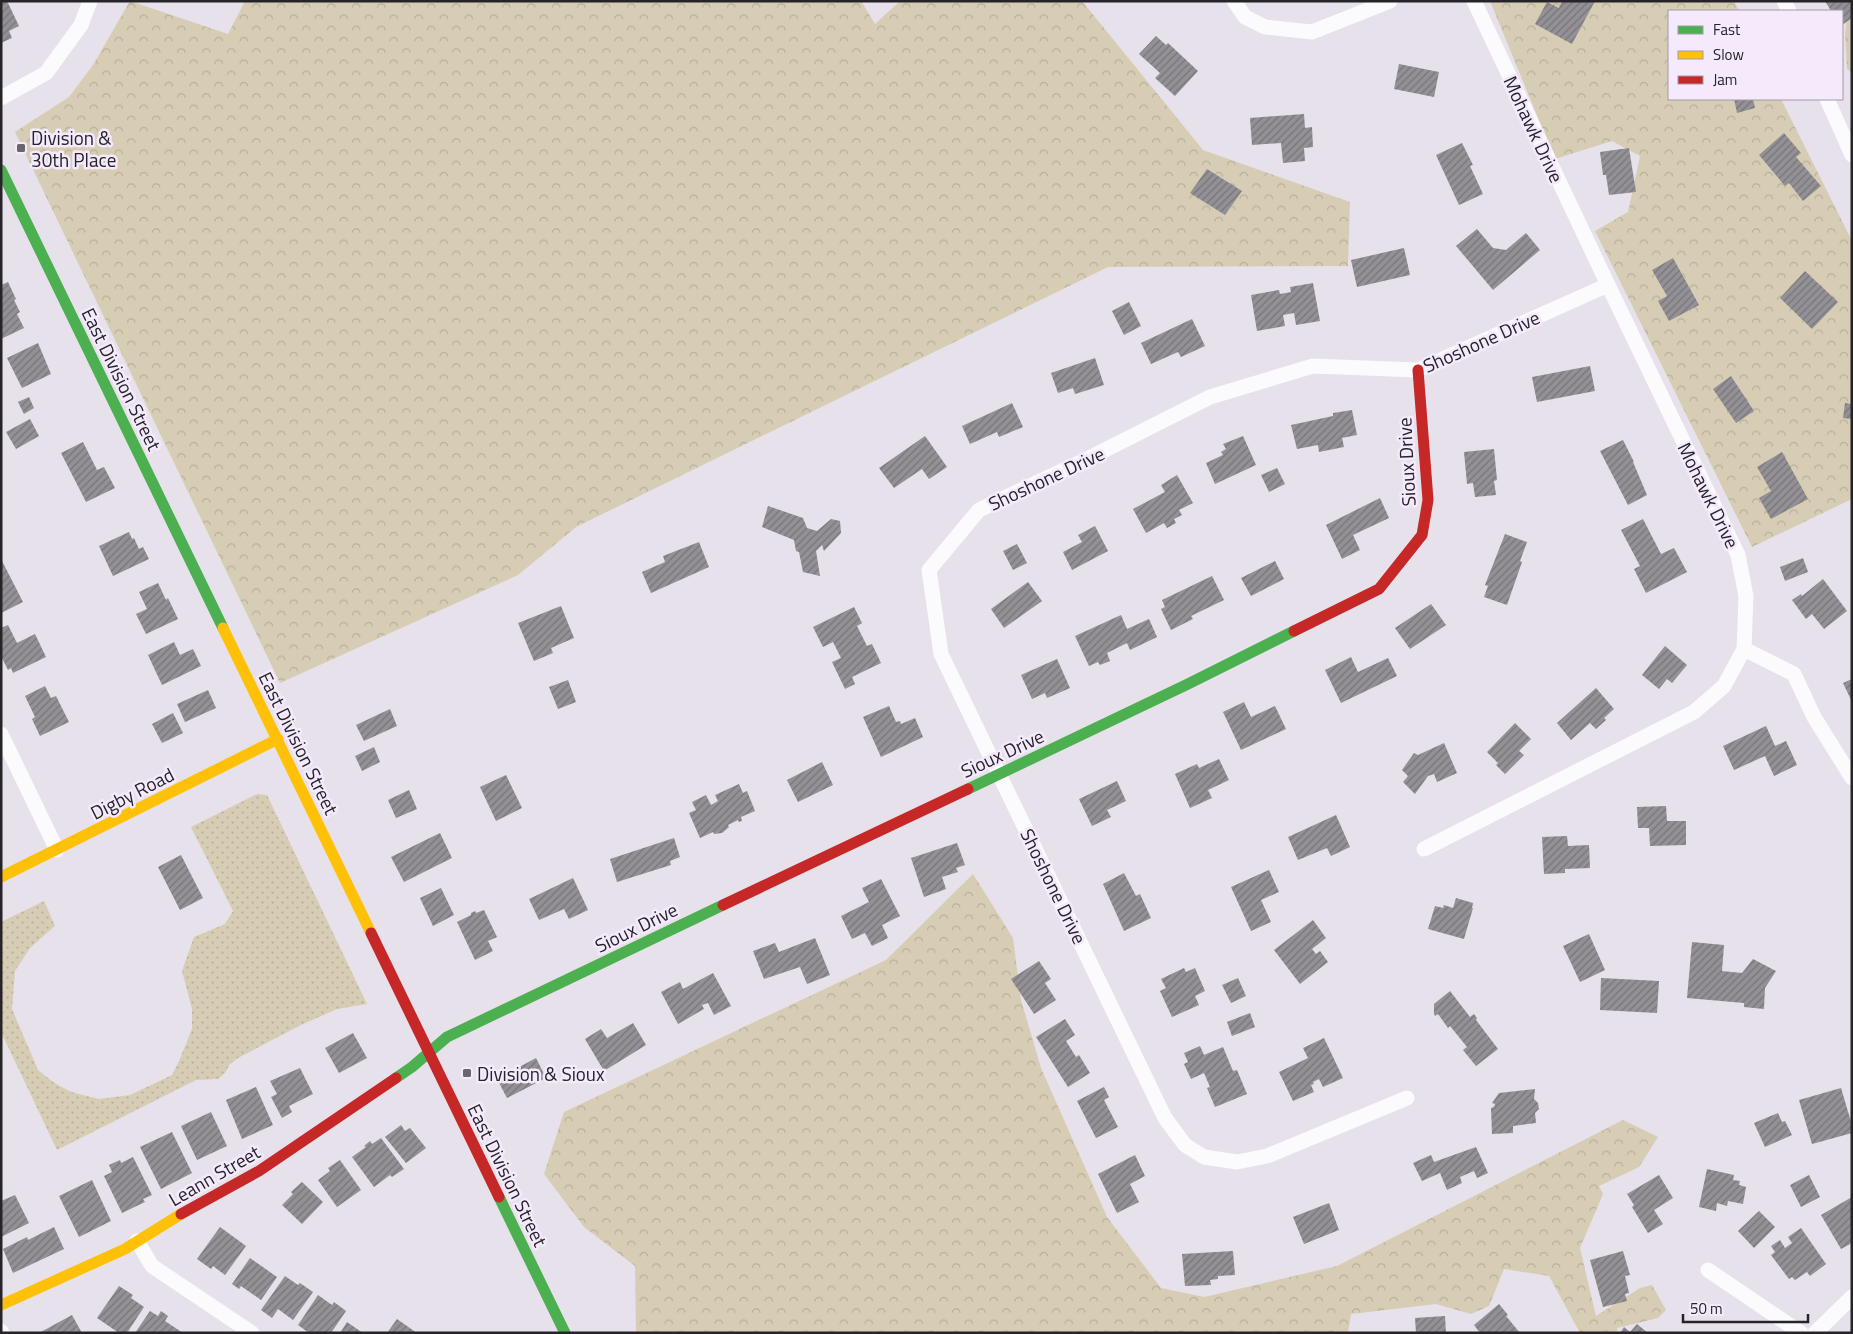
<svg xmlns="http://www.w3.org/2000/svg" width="1853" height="1334" font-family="'Titillium Web',sans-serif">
  <defs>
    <pattern id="grass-dots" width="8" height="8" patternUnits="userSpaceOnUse" patternTransform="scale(1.25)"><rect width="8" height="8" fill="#d7cdb5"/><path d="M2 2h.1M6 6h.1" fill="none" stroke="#b8b09c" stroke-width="1.8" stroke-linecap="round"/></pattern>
    <pattern id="forest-crowns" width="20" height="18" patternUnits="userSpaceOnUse" patternTransform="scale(1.25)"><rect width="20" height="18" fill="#d7cdb5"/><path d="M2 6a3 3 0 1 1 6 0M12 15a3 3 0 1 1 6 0" fill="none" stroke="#b8b09c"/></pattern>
    <pattern id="building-hatch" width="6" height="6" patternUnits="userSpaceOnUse" patternTransform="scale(1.25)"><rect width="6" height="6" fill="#939096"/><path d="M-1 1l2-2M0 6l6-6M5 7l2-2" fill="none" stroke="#78757a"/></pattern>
  </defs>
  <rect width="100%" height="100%" fill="#e6e1ea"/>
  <!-- grass -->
  <path fill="url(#grass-dots)" d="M257 794 267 795 367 1004 337 1009 301 1025 238 1058 230 1064 225 1073 218 1079 196 1080 57 1150 1 1032V922L44 901 55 926 30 948 15 971 12 1009 38 1070 53 1082 71 1092 99 1099 130 1095 172 1075 179 1061 192 1029V1009L182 971 194 937 225 924 233 911 191 827Z"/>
  <!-- forest -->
  <path fill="url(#forest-crowns)" d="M130 1 228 34 245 1H861L875 24 900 1H1082L1203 150 1350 202 1348 266 1108 267 576 527 518 575 280 683 15 132 69 97 93 65Z
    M1490 1H1734L1739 11H1669V99H1781L1852 241V499L1752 547 1595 231 1628 212 1640 156 1612 141 1555 159Z
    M1848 1H1852V73L1847 69 1845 35Z
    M973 874 1013 938 1021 1000 1041 1068 1107 1217 1161 1288 1204 1297 1337 1266 1623 1120 1658 1137 1639 1167 1599 1186 1603 1194 1580 1248 1596 1316 1640 1288 1652 1285 1666 1310 1658 1318 1617 1328V1333H1580L1549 1276 1504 1269 1489 1306 1471 1314 1436 1304 1351 1314 1348 1333H636L635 1266 584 1227 544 1174 564 1112 886 960Z"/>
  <!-- building -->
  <path fill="url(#building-hatch)" d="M1 1H7L19 26 9 31 12 38 1 43Z
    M1562 1H1595L1572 44 1535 24 1547 2 1559 8Z
    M1825 1H1852V18L1842 25V11H1831Z
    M1156 36 1166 45 1168 43 1198 71 1175 96 1155 78 1160 73 1139 54Z
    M1399 64 1439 72 1434 97 1394 89Z
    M1734 99H1753L1755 108 1737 113Z
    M1304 114 1305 128 1312 127 1313 147 1304 148 1305 161 1283 163 1281 143 1252 145 1250 118Z
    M1784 133 1801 153 1796 157 1821 186 1803 201 1789 183 1785 186 1759 155Z
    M1462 143 1473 165 1470 166 1483 194 1459 205 1436 155Z
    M1629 148 1636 192 1609 195 1606 175H1603L1600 152Z
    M1207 169 1242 191 1225 215 1190 193Z
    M1477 229 1493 248 1506 250 1526 233 1540 250 1493 290 1456 246Z
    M1404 248 1410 275 1357 287 1351 260Z
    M1673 258 1699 305 1669 321 1658 301 1667 296 1652 270Z
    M1805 271 1838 302 1812 329 1780 298Z
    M8 282 16 299 14 300 20 312 17 314 24 328 1 339V285Z
    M1313 283 1320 321 1296 325 1294 313 1283 315 1285 326 1257 331 1251 295 1279 290 1280 294 1291 292 1290 287Z
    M1129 302 1141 326 1124 335 1112 311Z
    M1192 319 1205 346 1181 357 1178 352 1151 364 1141 343Z
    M38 343 51 374 22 388 7 358Z
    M1095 358 1104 385 1075 394 1073 388 1058 393 1051 373Z
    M1590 366 1595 391 1537 402 1532 377Z
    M1731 376 1754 411 1736 423 1713 389Z
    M29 397 34 408 24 414 18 402Z
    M1012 403 1023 427 999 437 997 432 970 444 962 426Z
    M1845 403 1852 404V419L1843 418Z
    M1352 410 1357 435 1342 438 1344 447 1319 452 1318 445 1297 449 1291 425 1333 416V413Z
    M30 419 39 436 16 449 6 432Z
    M925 436 947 467 929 479 922 469 894 488 879 468Z
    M1243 436 1256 465 1215 484 1206 463 1223 455 1221 452 1226 449 1223 444Z
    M1623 440 1634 462H1633L1647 495 1628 505 1600 451Z
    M83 442 97 470 104 467 115 488 86 502 61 453Z
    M1494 449 1497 480 1494 481 1496 495 1475 497 1473 483 1467 484 1464 452Z
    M1782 452 1808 499 1771 519 1759 498 1771 491 1757 467Z
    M1277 468 1285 484 1269 492 1261 475Z
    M1177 475 1193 503 1179 510 1182 515 1174 519 1176 523 1167 528 1164 523 1146 533 1133 509 1165 492 1161 485Z
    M1380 498 1389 518 1353 535 1360 550 1342 559 1326 525Z
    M768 506 803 518 807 528 817 531 831 519 840 521 841 533 824 551 822 545 816 551 820 576 803 572 799 552 796 551 794 540 762 527Z
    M1643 519 1661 554 1674 548 1687 572 1646 593 1634 569 1640 566 1621 530Z
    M1095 526 1108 551 1072 570 1063 552 1082 542 1078 535Z
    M129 532 132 539 134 538 139 549 143 547 149 559 113 576 99 546Z
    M1505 534 1527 542 1520 561 1522 562 1507 605 1484 597 1488 586 1485 585Z
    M699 542 709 567 651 593 642 572 665 562 663 556Z
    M1017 544 1027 563 1013 570 1003 551Z
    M1803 558 1808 572 1785 581 1780 567Z
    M1 559 23 602 1 613Z
    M1275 561 1284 579 1251 596 1241 578Z
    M1212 576 1224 600 1191 616 1193 619 1171 630 1161 609 1165 607 1162 600Z
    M1823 579 1847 611 1824 629 1812 614 1806 619 1792 600 1801 594 1802 596Z
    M1028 582 1042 601 1004 628 991 609Z
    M158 583 166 600 168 598 178 619 146 634 136 614 147 609 139 592Z
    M1431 604 1446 625 1410 649 1395 628Z
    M561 606 574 638 551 648 553 653 534 661 518 623Z
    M854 607 862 623 857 626 867 646 872 644 881 663 852 677 855 684 845 689 832 662 841 658 833 642 823 647 813 627Z
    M1121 615 1127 629 1149 619 1157 637 1130 650 1127 643 1107 653 1110 661 1100 665 1098 662 1089 666 1075 636Z
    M8 625 17 643 35 634 46 657 13 673 11 668 8 670 1 656V628Z
    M174 642 180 655 193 649 201 666 162 685 148 655Z
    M1665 646 1687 665 1672 683 1667 679 1659 689 1642 675Z
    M1351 657 1358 672 1388 658 1397 676 1341 703 1325 670Z
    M1057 659 1070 688 1047 698 1045 693 1032 699 1021 675Z
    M1852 679V702L1843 683Z
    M568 680 576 702 558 709 549 687Z
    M45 686 51 698 56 696 69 722 40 736 32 719 35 717 25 696Z
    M1596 688 1614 709 1604 718 1606 720 1596 729 1590 723 1571 740 1557 723Z
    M208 690 216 708 185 722 177 704Z
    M1244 702 1251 717 1275 706 1286 729 1241 750 1223 712Z
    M889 706 896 722 900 721 901 724 915 718 923 737 881 757 863 717Z
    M390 709 397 726 364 741 356 725Z
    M173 713 183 733 162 743 152 724Z
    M1515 723 1531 739 1519 751 1524 755 1505 774 1496 765 1498 763 1487 752Z
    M1766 726 1775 746 1786 741 1797 765 1774 776 1765 756 1734 770 1723 746Z
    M1444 743 1457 773 1437 782 1434 774 1428 776 1415 794 1403 782 1408 776 1402 770 1414 753 1418 755Z
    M374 747 380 762 362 771 355 756Z
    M1219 759 1229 780 1208 790 1212 798 1190 808 1175 774 1197 764 1199 768Z
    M822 762 833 785 798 802 787 780Z
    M506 775 522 808 496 821 480 787Z
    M1117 781 1126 801 1107 810 1111 817 1092 826 1079 799Z
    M739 784 743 793 747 791 755 811 741 817 742 821 739 822 738 820 728 825 729 827 722 833 714 834 713 832 700 838 689 813 696 810 692 802 706 795 711 805 718 801 715 795Z
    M409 790 417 809 396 818 388 800Z
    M1666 806 1667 821H1686V845L1650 846 1649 828H1638L1637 807Z
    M1336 815 1350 847 1331 856 1327 848 1298 860 1288 837Z
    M440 833 452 858 404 882 391 857Z
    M1567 836 1568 846 1589 845 1590 868 1565 869V873L1544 874 1542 837Z
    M674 838 680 857 670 861 671 865 617 882 610 859Z
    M957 843 965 865 956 868 958 872 942 877 946 889 924 897 911 858Z
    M181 855 203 898 180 910 158 867Z
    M1269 870 1279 892 1261 900 1271 922 1251 931 1231 887Z
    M1124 873 1136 896 1140 894 1151 918 1124 931 1103 884Z
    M573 878 588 910 569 919 564 909 539 920 529 899Z
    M881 879 900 916 882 925 888 938 872 946 865 933 852 939 841 916 869 902 862 888Z
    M441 888 454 915 433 926 420 898Z
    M1456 898 1473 903 1472 908H1473L1464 939 1428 929 1435 906 1443 908 1444 905 1453 908Z
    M484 910 497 937 488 941 493 951 475 960 457 922 471 915V913L475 911 476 913Z
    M1313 920 1326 938 1312 949 1316 954 1320 951 1328 962 1300 984 1274 950Z
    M1589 934 1605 970 1580 982 1563 946Z
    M815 938 830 975 807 984 800 967 764 979 753 951 775 943 779 952Z
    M1692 942 1724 945 1722 971 1742 973 1753 959 1776 971 1765 988 1764 1009 1744 1007V1003L1687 998Z
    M1039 961 1051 979 1045 983 1056 1000 1034 1014 1011 979Z
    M1184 968 1186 972 1195 968 1205 991 1195 996 1199 1005 1172 1017 1160 991 1166 988 1161 979Z
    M713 973 731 1006 714 1015 708 1003 702 1005 704 1009 678 1024 661 992 680 982 683 989Z
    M1238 978 1246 996 1231 1003 1222 985Z
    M1601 978 1659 981 1657 1013 1600 1010Z
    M1450 991 1470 1017 1474 1014 1477 1018 1476 1020 1498 1049 1476 1066 1463 1050 1467 1047 1450 1026 1448 1028 1438 1014 1435 1016 1434 1014V1004Z
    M1250 1013 1255 1027 1232 1036 1227 1022Z
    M1065 1019 1075 1035 1066 1041 1076 1057 1079 1055 1090 1073 1068 1087 1036 1037Z
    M633 1023 646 1045 604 1071 585 1039 601 1029 607 1038Z
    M353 1033 367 1058 339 1073 325 1048Z
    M1324 1038 1343 1078 1323 1087 1319 1079 1313 1082 1314 1084 1311 1085 1314 1092 1293 1101 1279 1072 1308 1058 1303 1048Z
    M1200 1046 1204 1055 1223 1047 1233 1071 1237 1070 1247 1094 1215 1107 1207 1088 1210 1087 1204 1073 1191 1079 1184 1064 1188 1062 1184 1053Z
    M536 1058 546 1078 507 1098 497 1079Z
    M300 1068 313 1094 289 1106 292 1112 282 1118 271 1097 277 1094 270 1081Z
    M256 1087 273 1125 242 1139 226 1100Z
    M1104 1087 1109 1097 1104 1100 1118 1127 1096 1138 1077 1101Z
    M1841 1088 1852 1125V1133L1812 1144 1799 1100Z
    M1535 1089 1534 1099 1538 1103 1539 1109 1535 1113 1536 1123 1513 1126V1133L1492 1134 1491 1108 1494 1107 1495 1104 1492 1103 1499 1093Z
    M211 1112 227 1146 197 1160 181 1126Z
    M1778 1113 1782 1122 1785 1121 1792 1135 1765 1147 1754 1123Z
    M401 1125 405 1131 410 1128 426 1148 406 1163 385 1137Z
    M172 1132 192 1173 161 1189 140 1147Z
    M381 1138 404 1169 392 1177 390 1175 374 1187 352 1157 366 1147 364 1146 370 1141 372 1144Z
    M1476 1147 1488 1173 1477 1178 1474 1171 1460 1177 1462 1183 1447 1190 1440 1173 1422 1181 1413 1163 1431 1155 1434 1162Z
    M1135 1155 1145 1176 1130 1184 1139 1202 1117 1213 1098 1174Z
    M133 1157 152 1195 143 1199 145 1202 122 1213 104 1176 112 1172 109 1165 120 1160 121 1163Z
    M340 1160 361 1190 337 1207 318 1180 330 1171 328 1168Z
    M1707 1169 1734 1175 1733 1180 1740 1181 1739 1185 1746 1187 1743 1204 1728 1201 1727 1206 1717 1203 1716 1211 1699 1207Z
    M1659 1175 1673 1198 1654 1210 1663 1224 1648 1233 1632 1207 1634 1205 1627 1194Z
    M1809 1175 1820 1197 1801 1207 1790 1185Z
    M92 1180 111 1221 79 1237 59 1196Z
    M302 1182 323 1202 302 1224 282 1205 293 1194 291 1192Z
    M15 1195 29 1223 1 1237V1201Z
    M1852 1197V1243L1841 1249 1821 1215Z
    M1329 1203 1339 1230 1304 1244 1293 1217Z
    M1759 1211 1775 1227 1754 1248 1738 1231Z
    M54 1227 64 1249 13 1273 3 1249 27 1237 28 1240Z
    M220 1227 246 1246 225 1275 213 1266 211 1269 197 1259Z
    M1801 1228 1826 1264 1810 1276 1807 1272 1795 1280 1792 1277 1789 1279 1771 1255 1775 1252 1771 1246 1780 1240 1785 1248 1792 1243 1788 1237Z
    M1233 1251 1235 1275 1218 1276V1279L1210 1280 1211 1285 1185 1286 1182 1254Z
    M1623 1251 1630 1275 1625 1276 1629 1293 1625 1294 1627 1301 1603 1307 1590 1260Z
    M250 1258 277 1277 261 1300 241 1286 239 1289 232 1284Z
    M285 1276 298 1285 300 1283 313 1292 293 1320 278 1309 272 1318 261 1310Z
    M119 1286 133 1295 131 1298 144 1307 127 1333H119L97 1318Z
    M318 1295 332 1305 334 1302 346 1311 331 1333H309L298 1325Z
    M1499 1304 1508 1315 1506 1316 1520 1333H1480L1474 1325Z
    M150 1311 158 1316 161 1311 168 1316 165 1321 183 1333H135Z
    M72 1315 82 1333H39Z
    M1445 1316 1446 1333H1416L1415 1318Z
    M397 1319 417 1333H387Z
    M347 1322 363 1333H340Z
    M1637 1324 1648 1333H1620L1624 1327 1630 1332Z"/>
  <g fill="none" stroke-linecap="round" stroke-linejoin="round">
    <!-- street -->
    <path stroke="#fbfafc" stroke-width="15" d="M1234 1 1245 17 1265 27 1312 32 1390 1
      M1784 1 1789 11
      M1 98 46 73 81 25 90 1
      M1827 99 1852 155
      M1744 649 1794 674 1814 717 1852 778
      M1 734 57 850
      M1424 849 1694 712 1724 686 1744 649 1746 596 1738 555 1608 285 1474 1
      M1407 1098 1267 1156 1237 1162 1204 1157 1185 1145 1165 1118 941 654 929 570 979 510 1085 460 1210 397 1313 366 1418 370 1608 285
      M137 1241 152 1266 252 1333
      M1708 1270 1801 1333
      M1 1331 2 1333
      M1815 1333 1852 1297"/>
    <!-- fast -->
    <path stroke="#4caf50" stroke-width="11" d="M1 170 223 628
      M968 789 1188 684 1294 631
      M396 1078 412 1067 447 1037 723 905
      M499 1197 565 1333"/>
    <!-- slow -->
    <path stroke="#ffc107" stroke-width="11" d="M223 628 371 933
      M1 877 278 739
      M1 1305 125 1249 181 1214"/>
    <!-- jam -->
    <path stroke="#c62828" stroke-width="11" d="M1294 631 1379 589 1422 535 1428 500 1418 370
      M723 905 968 789
      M371 933 499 1197
      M181 1214 259 1171 396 1078"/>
  </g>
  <!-- markers -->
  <g fill="#69666d" stroke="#f4eafc" stroke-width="2">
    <rect x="16" y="143" width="10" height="10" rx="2.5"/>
    <rect x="462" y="1068" width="10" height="10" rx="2.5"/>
  </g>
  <g text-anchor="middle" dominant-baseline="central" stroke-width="5" stroke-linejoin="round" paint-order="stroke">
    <!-- street labels -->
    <g font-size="19" fill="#262329" stroke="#f4eafc">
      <text transform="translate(1534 129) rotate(65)">Mohawk Drive</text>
      <text transform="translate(1481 341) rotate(-24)">Shoshone Drive</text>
      <text transform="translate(122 379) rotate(64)">East Division Street</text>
      <text transform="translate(1406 462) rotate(-93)">Sioux Drive</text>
      <text transform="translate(1046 478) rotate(-25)">Shoshone Drive</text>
      <text transform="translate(1709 495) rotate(64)">Mohawk Drive</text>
      <text transform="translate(299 743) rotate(64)">East Division Street</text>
      <text transform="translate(1002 753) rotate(-25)">Sioux Drive</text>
      <text transform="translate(132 793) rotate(-27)">Digby Road</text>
      <text transform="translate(1054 886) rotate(64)">Shoshone Drive</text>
      <text transform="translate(636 927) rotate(-26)">Sioux Drive</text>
      <text transform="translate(214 1175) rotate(-30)">Leann Street</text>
      <text transform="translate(508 1175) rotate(64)">East Division Street</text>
    </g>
    <!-- poi labels -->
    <g font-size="19" fill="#262329" stroke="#f4eafc" text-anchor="start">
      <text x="31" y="137">Division &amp;<tspan x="31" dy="22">30th Place</tspan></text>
      <text x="477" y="1073">Division &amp; Sioux</text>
    </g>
  </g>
  <!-- border -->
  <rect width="1853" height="1334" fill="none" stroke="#262329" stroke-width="5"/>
  <!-- legend -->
  <rect x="1668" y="10" width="175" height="90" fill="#f4eafc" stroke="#a29aa8"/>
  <rect x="1678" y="26" width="25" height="8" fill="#4caf50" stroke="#a29aa8"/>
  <text x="1713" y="35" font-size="15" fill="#262329">Fast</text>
  <rect x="1678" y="51" width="25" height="8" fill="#ffc107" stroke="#a29aa8"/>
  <text x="1713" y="60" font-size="15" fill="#262329">Slow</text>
  <rect x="1678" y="76" width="25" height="8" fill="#c62828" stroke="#a29aa8"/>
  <text x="1713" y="85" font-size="15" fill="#262329">Jam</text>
  <!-- scale -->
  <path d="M1683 1314v8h125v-8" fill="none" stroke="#262329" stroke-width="2.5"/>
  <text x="1690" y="1314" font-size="15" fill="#262329" stroke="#f4eafc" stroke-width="4" paint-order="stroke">50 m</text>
</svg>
